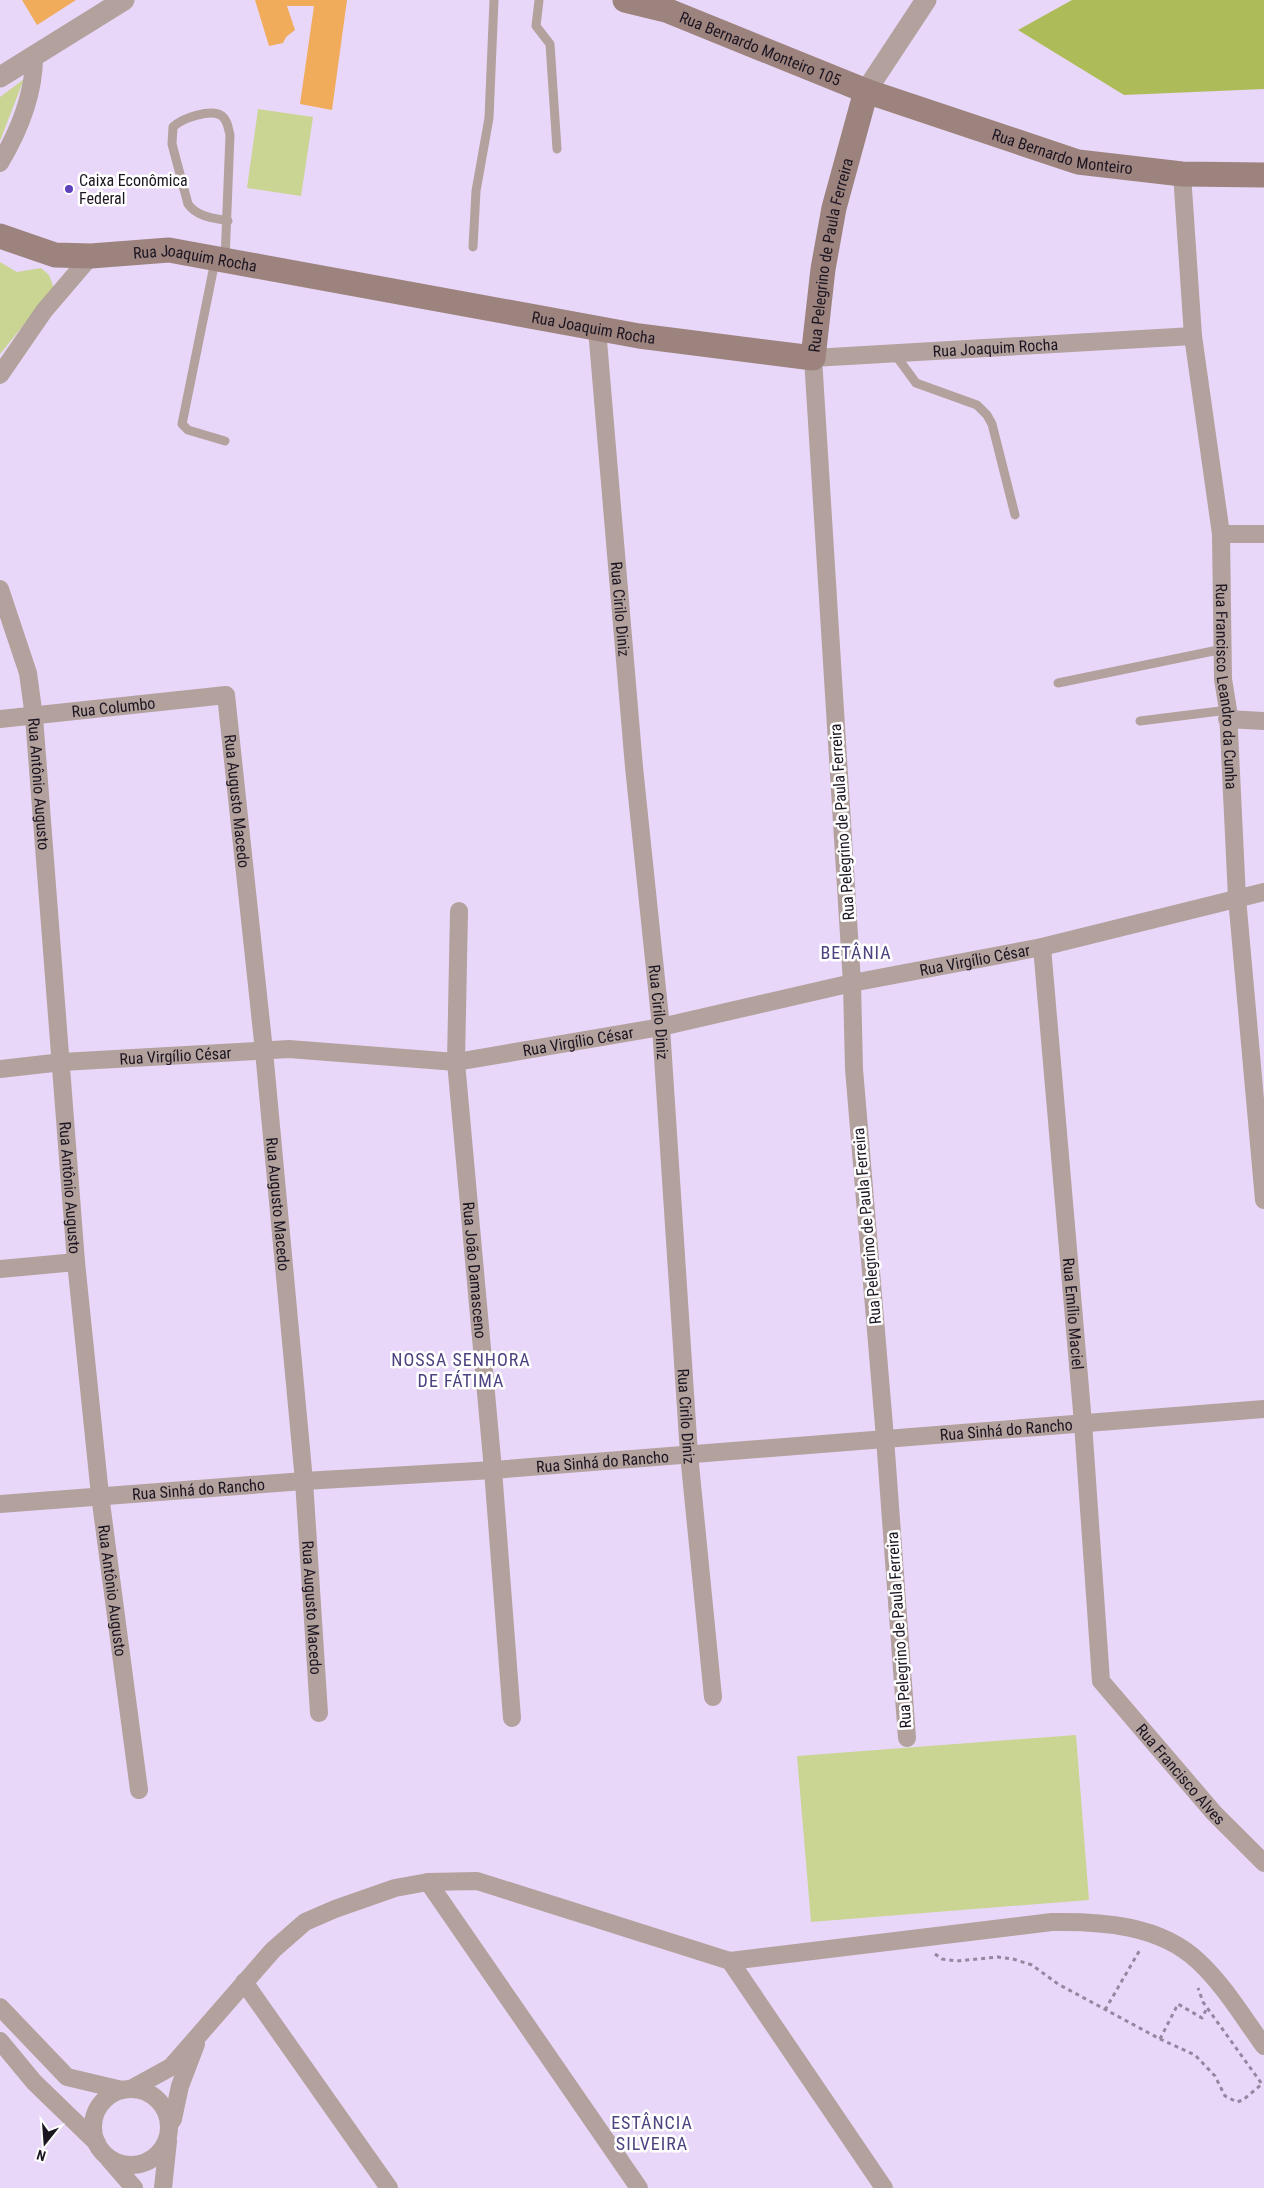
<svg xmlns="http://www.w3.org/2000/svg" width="1264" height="2188" font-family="'Roboto Condensed',sans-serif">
  <rect width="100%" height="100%" fill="#e9d7f9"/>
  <!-- green -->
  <path fill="#cad594" d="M24 79 0 141V97Z
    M258 109 313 117 301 196 247 188Z
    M0 262 17 272 41 268 49 275 54 288 0 354Z
    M1076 1735 1089 1900 811 1922 797 1756Z"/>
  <!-- forest -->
  <path fill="#adbc59" d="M1072 0H1264V89L1124 95 1018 30Z"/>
  <!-- building -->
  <path fill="#f0ac5b" d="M22 0H76L37 25Z
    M255 0H347L332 110 300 104 314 6H287L295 30 286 37 283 43 269 46Z"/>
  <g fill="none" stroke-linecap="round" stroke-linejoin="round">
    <!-- path -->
    <path stroke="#9487a0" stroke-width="3" stroke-dasharray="4 4" stroke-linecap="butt" d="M935 1954 942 1959 957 1961 998 1957 1013 1959 1032 1965 1058 1984 1160 2039 1195 2055 1215 2076 1225 2096 1237 2102 1243 2100 1262 2084 1203 2002 1198 1988
      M1105 2010 1141 1948
      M1160 2039 1178 2004 1202 2018 1207 2008"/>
    <!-- service -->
    <path stroke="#b3a19e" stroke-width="9" d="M539 0 536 26 550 44 557 149
      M473 247 476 191 489 118 494 0
      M225 260 230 135C228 128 228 121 222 116 212 108 182 118 173 127L172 144 188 204C197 217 214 218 228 221
      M215 261 182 424 188 430 225 441
      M894 353 916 383 977 405 987 415 992 424 1015 515
      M1058 683 1223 649
      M1140 721 1228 710"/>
    <!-- minor -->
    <g stroke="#b3a19e" stroke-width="18">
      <path d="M0 163C19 131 34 94 34 57"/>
      <path id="s1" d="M1182 174 1193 336 1221 534 1223 679 1228 710 1237 898 1264 1200"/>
      <path id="s2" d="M597 329 634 767 661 1027 689 1454 713 1697"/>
      <path d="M0 375 44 311 91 256"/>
      <path d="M1221 534H1264"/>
      <path id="s3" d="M0 589 28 673 34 717 76 1262 100 1495 139 1790"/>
      <path id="s4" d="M0 719 226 695 264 1051 304 1481 319 1713"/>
      <path d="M1227 719 1264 721"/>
      <path id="s5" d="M459 911 456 1062 493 1470 512 1718"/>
      <path id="s6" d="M1042 947 1083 1423 1101 1681 1214 1813 1264 1863"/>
      <path id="s7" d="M0 1069 62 1062 289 1049 456 1062 661 1027 852 983 1042 947 1264 892"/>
      <path d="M0 1269 76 1262"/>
      <path id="s8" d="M0 1504 304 1481 493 1470 1264 1409"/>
      <path id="s9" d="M907 1738 885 1438 854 1069 852 983 813 358 1193 336"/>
      <path d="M428 1882 639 2188"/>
      <path d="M730 1961 884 2188"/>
      <path d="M244 1982 389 2188"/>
      <path d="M0 2007 67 2077 122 2090"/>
      <path d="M0 2041 34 2082 97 2143"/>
      <path d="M131 2089 171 2067 273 1950 305 1922 335 1909 395 1888 428 1882 477 1881 730 1961 1052 1922C1101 1921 1160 1925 1198 1961 1224 1985 1243 2017 1264 2046"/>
      <circle cx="131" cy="2127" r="38"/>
      <path d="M169 2125 173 2119 180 2086 196 2044"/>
      <path d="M109 2159 134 2188"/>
      <path d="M163 2188 168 2141"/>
    </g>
    <!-- tertiary -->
    <path stroke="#b3a19e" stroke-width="21" d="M0 77 124 0
      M866 91 926 0"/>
    <!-- secondary -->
    <g stroke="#9d837e" stroke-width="25">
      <path id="s10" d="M625 0 666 10 866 91 1078 162 1182 174 1264 175"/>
      <path id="s11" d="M0 236 55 255 91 256 169 250 639 336 813 358 823 269 834 208 866 91"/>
    </g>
  </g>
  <!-- markers -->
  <circle fill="#5d42bb" stroke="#fff" stroke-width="2" cx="69" cy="189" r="5"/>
  <g text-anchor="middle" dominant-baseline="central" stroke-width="5" stroke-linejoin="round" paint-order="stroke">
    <!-- street labels -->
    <g font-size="16" fill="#1c1622" stroke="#fff">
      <text stroke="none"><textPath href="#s10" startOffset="144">Rua Bernardo Monteiro 105</textPath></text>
      <text stroke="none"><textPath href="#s10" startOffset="464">Rua Bernardo Monteiro</textPath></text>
      <text stroke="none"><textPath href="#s11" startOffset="930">Rua Pelegrino de Paula Ferreira</textPath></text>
      <text stroke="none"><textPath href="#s11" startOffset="199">Rua Joaquim Rocha</textPath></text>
      <text stroke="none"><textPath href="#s11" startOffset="604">Rua Joaquim Rocha</textPath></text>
      <text stroke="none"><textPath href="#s9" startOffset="1566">Rua Joaquim Rocha</textPath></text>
      <text stroke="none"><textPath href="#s2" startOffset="281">Rua Cirilo Diniz</textPath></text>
      <text stroke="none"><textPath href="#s1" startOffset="515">Rua Francisco Leandro da Cunha</textPath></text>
      <text stroke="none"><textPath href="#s4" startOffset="114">Rua Columbo</textPath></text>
      <text stroke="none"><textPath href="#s3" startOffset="200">Rua Antônio Augusto</textPath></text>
      <text stroke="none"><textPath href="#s4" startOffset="334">Rua Augusto Macedo</textPath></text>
      <text transform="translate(842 822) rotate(-94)">Rua Pelegrino de Paula Ferreira</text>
      <text stroke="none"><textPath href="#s7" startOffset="986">Rua Virgílio César</textPath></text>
      <text stroke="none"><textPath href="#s2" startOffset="686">Rua Cirilo Diniz</textPath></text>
      <text stroke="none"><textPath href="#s7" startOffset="581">Rua Virgílio César</textPath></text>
      <text stroke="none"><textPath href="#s7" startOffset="176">Rua Virgílio César</textPath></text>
      <text stroke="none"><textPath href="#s3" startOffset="605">Rua Antônio Augusto</textPath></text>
      <text stroke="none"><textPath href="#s4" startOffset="739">Rua Augusto Macedo</textPath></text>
      <text transform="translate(867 1226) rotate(-95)">Rua Pelegrino de Paula Ferreira</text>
      <text stroke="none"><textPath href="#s5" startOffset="360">Rua João Damasceno</textPath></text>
      <text stroke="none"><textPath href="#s6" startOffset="368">Rua Emílio Maciel</textPath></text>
      <text stroke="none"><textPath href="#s2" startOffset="1091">Rua Cirilo Diniz</textPath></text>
      <text stroke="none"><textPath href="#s8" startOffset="1009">Rua Sinhá do Rancho</textPath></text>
      <text stroke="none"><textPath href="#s8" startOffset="604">Rua Sinhá do Rancho</textPath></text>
      <text stroke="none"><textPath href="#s8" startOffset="199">Rua Sinhá do Rancho</textPath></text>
      <text stroke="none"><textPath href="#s3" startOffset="1010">Rua Antônio Augusto</textPath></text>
      <text stroke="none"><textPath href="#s4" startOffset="1144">Rua Augusto Macedo</textPath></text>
      <text transform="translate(899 1630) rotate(-94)">Rua Pelegrino de Paula Ferreira</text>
      <text stroke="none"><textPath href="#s6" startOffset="859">Rua Francisco Alves</textPath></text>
    </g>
    <!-- poi labels -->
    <g font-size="16" fill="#1c1622" stroke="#fff" text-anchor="start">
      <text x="79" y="180">Caixa Econômica<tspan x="79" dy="18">Federal</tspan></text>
    </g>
    <!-- neighbourhood labels -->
    <g font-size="18" letter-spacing="1" fill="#4c4381" stroke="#fff">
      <text x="856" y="952">BETÂNIA</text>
      <text x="461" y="1359">NOSSA SENHORA<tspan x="461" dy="21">DE FÁTIMA</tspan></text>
      <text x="652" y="2122">ESTÂNCIA<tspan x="652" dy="21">SILVEIRA</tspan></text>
    </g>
  </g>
  <!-- north arrow -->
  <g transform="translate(45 2143) rotate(197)" stroke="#ffffff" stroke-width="4" paint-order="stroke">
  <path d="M0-4L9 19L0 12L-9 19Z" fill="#1c1622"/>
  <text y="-8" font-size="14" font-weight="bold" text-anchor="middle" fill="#1c1622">N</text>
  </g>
</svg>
